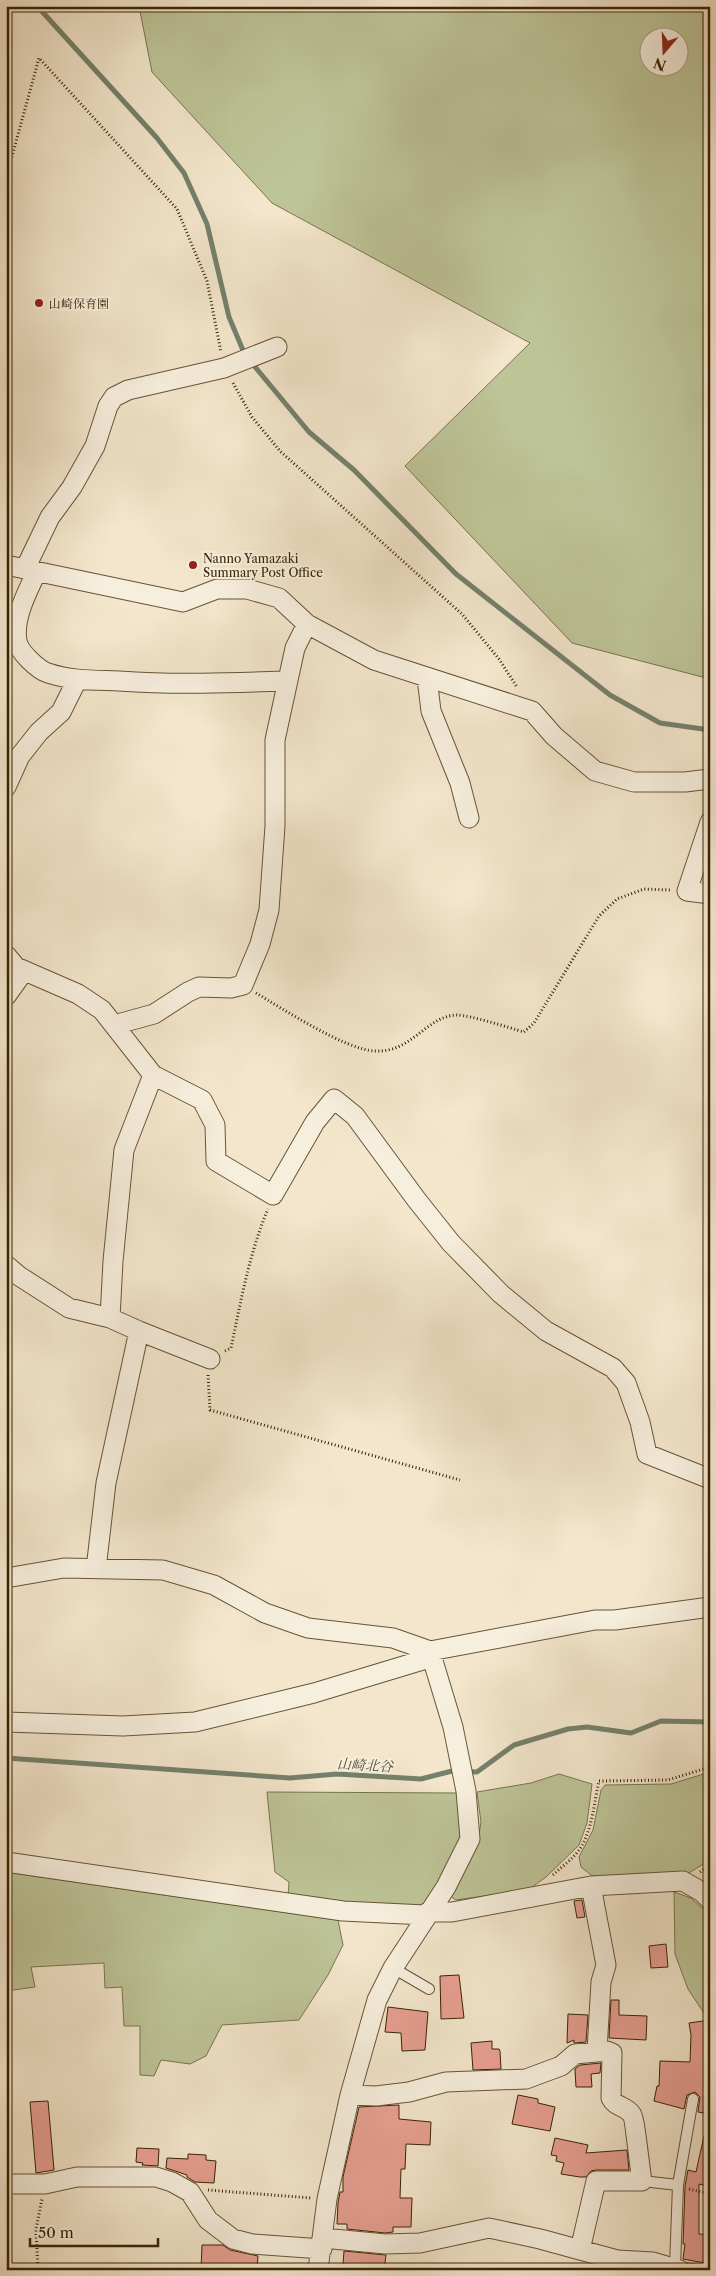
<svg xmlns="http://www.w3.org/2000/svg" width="716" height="2276" font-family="'Libre Caslon Text','Noto Serif JP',serif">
  <rect width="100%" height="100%" fill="#f3e6cc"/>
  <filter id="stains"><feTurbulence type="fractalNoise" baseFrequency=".004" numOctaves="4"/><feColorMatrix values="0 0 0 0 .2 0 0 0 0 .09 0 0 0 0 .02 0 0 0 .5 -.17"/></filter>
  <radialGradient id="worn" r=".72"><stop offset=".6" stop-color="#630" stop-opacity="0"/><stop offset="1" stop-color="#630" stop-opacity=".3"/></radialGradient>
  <!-- green -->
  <path fill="#bdc497" stroke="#7a744c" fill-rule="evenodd" d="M139 6H710V679L572 643 405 466 530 343 272 203 152 72ZM648 38H678V68H648Z
    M710 1772V1860L687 1874 607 1879 591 1875 581 1867 579 1857 593 1830 601 1790 605 1785 671 1784Z
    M559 1774 592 1784 587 1823 579 1845 546 1877 528 1890 456 1900 447 1894 477 1846 481 1822 477 1792 531 1783Z
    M267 1792 458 1793 463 1833 458 1848 426 1904 416 1909 288 1897 289 1882 275 1872Z
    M6 1872 338 1920 343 1945 328 1975 299 2020 222 2025 206 2056 190 2064 161 2060 154 2076 140 2075V2026H124L122 1987 105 1988 104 1963 31 1967 35 1987 6 1991Z
    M674 1892 691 1898 710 1916V2022L688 1989 675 1954Z
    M682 2262 710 2266V2270H687Z"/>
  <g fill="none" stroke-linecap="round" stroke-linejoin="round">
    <!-- stream -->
    <path stroke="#74816c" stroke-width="5" d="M37 6 157 138 184 173 207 224 229 317 245 355
      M251 362 309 432 354 470 456 574 610 695 660 723 710 730
      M6 1758 290 1778 337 1774 421 1779 452 1771 477 1772 514 1745 568 1729 587 1727 631 1733 661 1721 710 1722"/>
  </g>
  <!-- building -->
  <path fill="#e79f92" stroke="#382301" d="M582 1900 585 1917 577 1918 574 1901Z
    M666 1944 668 1967 651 1968 649 1946Z
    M459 1975 464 2018 441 2019 440 1976Z
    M611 2000H619V2015L647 2016 646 2040 609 2038Z
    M388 2007 428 2012 425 2050 402 2051 401 2033 385 2032Z
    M568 2014 588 2015 586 2042 574 2043V2040L567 2043Z
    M710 2020V2114L698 2112 700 2097 695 2092 687 2095 684 2109 654 2101 657 2086H659L660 2061 690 2062 691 2035 689 2023Z
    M492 2041V2049H499L500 2051 501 2069 473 2070 471 2043Z
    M601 2063 600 2073 591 2074 592 2087H576L575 2069 580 2065Z
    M518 2095 538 2099V2103L555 2107 550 2131 512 2124Z
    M48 2101 54 2170 36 2173 30 2102Z
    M399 2105V2119L431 2122 430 2145 406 2144 405 2169H401L400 2198H412L411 2227H393V2232L385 2233 347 2229V2224H337L338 2203 340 2192H343V2177L359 2107Z
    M704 2136 710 2137V2187L699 2184V2234L710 2235V2264L683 2259 685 2244H683L685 2186 688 2170 696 2172Z
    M555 2138 588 2145 586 2153 627 2150 629 2170H596L591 2171 586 2177H580L561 2174 564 2163 556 2161 557 2156 551 2155Z
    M137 2148 159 2149 158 2166 142 2165 143 2163 136 2162Z
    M188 2154 206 2155V2160L216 2161 214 2183 195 2182 187 2177V2175L166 2168 167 2158 188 2159Z
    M202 2245H223L230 2250 258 2256 257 2270H201Z
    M344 2251 386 2255 384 2270H361V2266L343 2264Z"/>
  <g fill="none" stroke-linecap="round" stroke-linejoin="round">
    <!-- service casing -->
    <g stroke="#675434" stroke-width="12">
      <path id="service" d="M393 1968 429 1989
        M642 2181 678 2185
        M675 2267 678 2185 693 2099"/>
    </g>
    <!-- minor casing -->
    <g stroke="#675434" stroke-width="21">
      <path id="minor" d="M6 565 183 602 217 589H247L279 598 307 624 374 660 532 711 554 736 595 771 634 782H685L710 779
        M25 569 50 517 72 487 95 446 108 406 114 397 128 390 224 368 277 347
        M36 573C27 593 13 618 17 641 19 652 38 670 48 673 72 681 94 680 119 681 175 685 230 683 286 681
        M427 678 431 711 460 783 469 818
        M6 787 20 756 39 732 61 712 77 680
        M710 822 687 891 710 894
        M6 955 16 967 78 994 102 1010 153 1075 202 1100 215 1125 216 1161 273 1195 315 1122 334 1099 355 1116 416 1199 451 1243 501 1294 546 1331 613 1368 626 1383 640 1422 647 1454 710 1479
        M6 996 24 971
        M114 1025 154 1014 188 992 199 987 231 988 243 985 260 944 269 910 275 826V740L295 648 307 624
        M6 1265 19 1276 69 1308 110 1318
        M139 1331 210 1359
        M96 1569 106 1483 139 1331 110 1318 113 1261 124 1150 153 1075
        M6 1578 64 1568 163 1570 214 1585 265 1613 308 1628 393 1638 430 1651 595 1620H615L710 1607
        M6 1722 123 1726 195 1722 314 1693 423 1660 430 1651
        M6 1862 343 1911 425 1915
        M591 1886 606 1965 601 1982 597 2051
        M428 1912H452L591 1886 683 1881 702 1892 710 1900
        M350 2095 376 2096 409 2092 446 2082 526 2079 561 2066 575 2054 607 2051 612 2053 611 2098C615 2107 627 2106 632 2115 635 2119 640 2171 642 2181H596L580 2250
        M6 2184H45L77 2177H156L172 2182 190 2192 208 2220 233 2239 252 2244 322 2249
        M323 2238 385 2244 420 2243 489 2228 540 2239 617 2260 653 2262 680 2270
        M318 2270 327 2199 350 2095 377 2000 393 1968 446 1887 470 1839 466 1791 453 1727 430 1651"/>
    </g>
    <!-- path -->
    <path stroke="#382301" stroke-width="3" stroke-dasharray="1 2.5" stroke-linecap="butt" d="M6 170 11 160 39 58 177 209 207 281 221 352
      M233 383 252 417 280 451 462 614 499 659 517 687
      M256 993C283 1009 346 1050 375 1051 412 1053 426 1016 457 1015 470 1015 510 1028 524 1032L534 1023 599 916 617 899 644 889 672 890
      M225 1351 231 1348C241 1301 249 1254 268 1209
      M208 1375 210 1410 460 1480
      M700 1872 710 1865
      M553 1875C561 1867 572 1860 579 1850 592 1832 594 1803 599 1781L668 1780 710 1767
      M689 2189 710 2194
      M208 2190 311 2198
      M38 2270 36 2229 42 2199"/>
    <!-- service -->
    <use href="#service" stroke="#f7efde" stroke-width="10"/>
    <!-- minor -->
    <use href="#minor" stroke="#f7efde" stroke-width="19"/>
  </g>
  <!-- markers -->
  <g fill="#8f2418" stroke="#f7efde" stroke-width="2">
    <circle cx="39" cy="303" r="5"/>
    <circle cx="193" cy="565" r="5"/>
  </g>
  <g text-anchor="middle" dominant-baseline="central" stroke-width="4" stroke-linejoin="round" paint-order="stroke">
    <!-- poi labels -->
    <g font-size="12" fill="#382301" stroke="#f7efde" text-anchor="start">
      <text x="49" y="303">山崎保育園</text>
      <text x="203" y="558">Nanno Yamazaki<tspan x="203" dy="14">Summary Post Office</tspan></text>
    </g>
    <!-- water labels -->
    <g font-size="14" font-style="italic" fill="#565236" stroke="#f7efde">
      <text transform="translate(365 1765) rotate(3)">山崎北谷</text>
    </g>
  </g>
  <!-- margin -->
  <rect width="716" height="2276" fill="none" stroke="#f3e6cc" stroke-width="25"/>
  <rect x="8" y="8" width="701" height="2261" fill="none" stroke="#382301" stroke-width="2.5"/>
  <rect x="12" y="12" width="691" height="2251" fill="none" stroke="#382301"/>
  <!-- north arrow -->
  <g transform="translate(664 52) rotate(199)"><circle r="24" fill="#f7efde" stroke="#ab9d86"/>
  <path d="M0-4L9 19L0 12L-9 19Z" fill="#8f2418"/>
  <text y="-8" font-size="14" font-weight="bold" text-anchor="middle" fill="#382301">N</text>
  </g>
  <!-- scale -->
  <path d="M30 2238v8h128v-8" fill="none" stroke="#382301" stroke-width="2.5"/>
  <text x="38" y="2238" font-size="15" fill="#382301" stroke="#f7efde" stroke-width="4" paint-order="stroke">50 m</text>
  <rect width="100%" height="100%" filter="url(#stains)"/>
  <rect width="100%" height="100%" fill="url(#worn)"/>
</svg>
